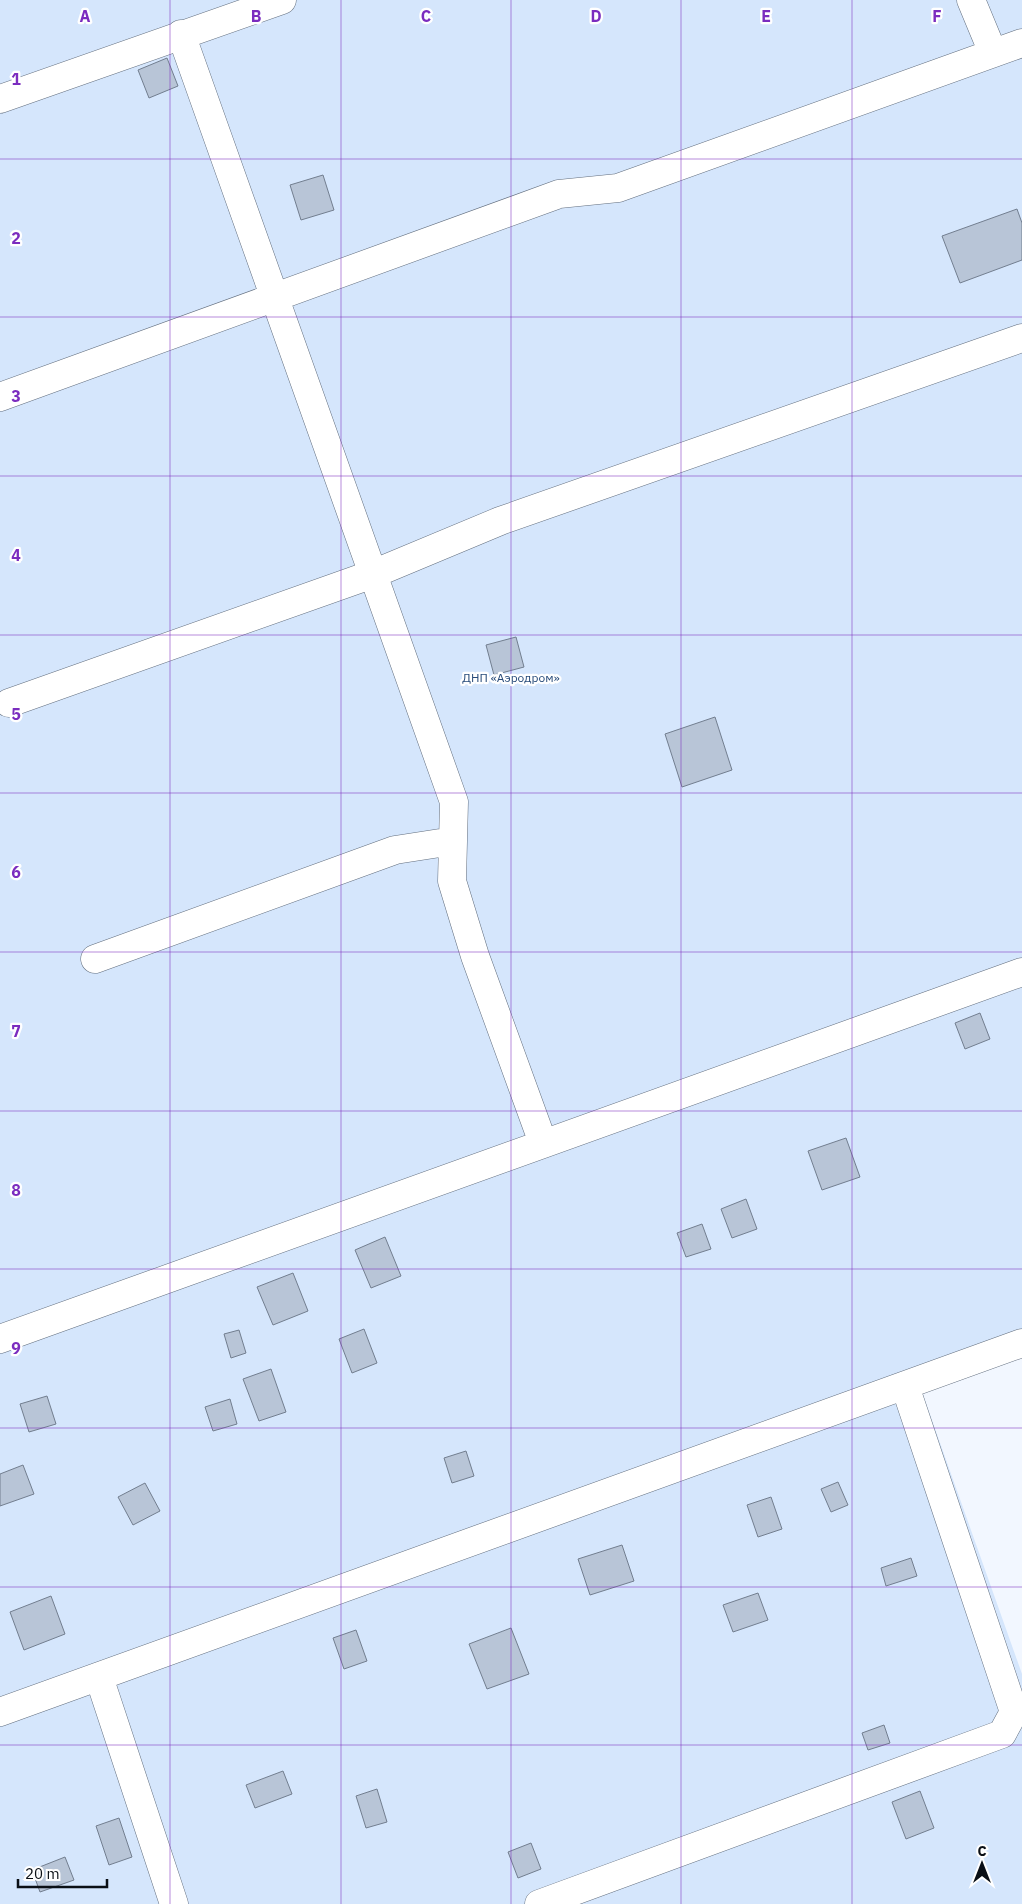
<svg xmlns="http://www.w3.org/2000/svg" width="1022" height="1904" font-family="'IBM Plex Sans',sans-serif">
  <rect width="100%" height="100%" fill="#f2f7ff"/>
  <!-- green -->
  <path fill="#d5e6fc" d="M0 0H1022V1355L922 1392 1022 1674V1904H0Z"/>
  <!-- building -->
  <path fill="#b8c5d7" stroke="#727e8f" d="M167 58 178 86 149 98 138 70Z
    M323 175 334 210 301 220 290 185Z
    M1017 209 1022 223V260L960 283 942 236Z
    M516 637 524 667 494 675 486 645Z
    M715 717 732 770 682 787 665 734Z
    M980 1013 990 1039 965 1049 955 1023Z
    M846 1138 860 1177 822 1190 808 1151Z
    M746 1199 757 1229 732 1238 721 1209Z
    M702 1224 711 1249 686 1257 677 1233Z
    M385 1237 401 1276 371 1288 355 1250Z
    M293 1273 308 1311 273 1325 257 1287Z
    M364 1329 377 1363 352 1373 339 1339Z
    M239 1330 246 1353 231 1358 224 1334Z
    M271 1369 286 1412 259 1421 243 1379Z
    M47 1396 56 1424 29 1432 20 1404Z
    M230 1399 237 1424 213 1431 205 1407Z
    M466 1451 474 1476 452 1483 444 1458Z
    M23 1465 34 1494 0 1506V1474Z
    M838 1482 848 1505 831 1512 821 1489Z
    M145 1483 160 1511 133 1525 118 1497Z
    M771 1497 782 1529 758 1537 747 1505Z
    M622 1545 634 1581 590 1595 578 1559Z
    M911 1558 917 1576 886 1586 881 1568Z
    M758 1593 768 1620 733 1632 723 1605Z
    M51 1596 65 1634 24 1650 10 1612Z
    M511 1628 529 1674 487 1689 469 1644Z
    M356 1630 367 1661 344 1669 333 1638Z
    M884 1725 890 1743 868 1750 862 1733Z
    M283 1771 292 1794 255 1808 246 1785Z
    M377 1789 387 1822 366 1828 356 1796Z
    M920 1791 934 1828 906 1839 892 1802Z
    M119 1818 132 1857 109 1865 96 1826Z
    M531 1843 541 1869 518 1878 508 1852Z
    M65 1857 74 1880 40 1892 32 1870Z"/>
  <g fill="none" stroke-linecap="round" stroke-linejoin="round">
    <!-- minor casing -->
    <g stroke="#626e7e" stroke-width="29">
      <path id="minor" d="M971 0 993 53
        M181 34 454 802 452 881 475 956 543 1143
        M0 99 282 0
        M0 397 559 194 618 188 1022 43
        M9 703 373 574 500 521 1022 338
        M95 959 395 850 453 841
        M0 1339 1022 972
        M99 1677 174 1904
        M0 1712 1022 1343
        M539 1904 1002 1734 1014 1712 905 1386"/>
    </g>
    <!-- minor -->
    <use href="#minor" stroke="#fff" stroke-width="28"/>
  </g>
  <!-- grid -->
  <path fill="none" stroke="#7b2cbf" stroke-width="1" stroke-opacity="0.55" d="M170 0V1904M341 0V1904M511 0V1904M681 0V1904M852 0V1904M0 159H1022M0 317H1022M0 476H1022M0 635H1022M0 793H1022M0 952H1022M0 1111H1022M0 1269H1022M0 1428H1022M0 1587H1022M0 1745H1022"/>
  <g text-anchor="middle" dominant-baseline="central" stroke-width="4.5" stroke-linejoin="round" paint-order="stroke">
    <!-- park labels -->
    <g font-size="12" fill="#264a79" stroke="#fff">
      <text x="511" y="677">ДНП «Аэродром»</text>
    </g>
  </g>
  <g font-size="16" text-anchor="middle" font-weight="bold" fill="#7b2cbf" stroke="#fff" stroke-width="4.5" stroke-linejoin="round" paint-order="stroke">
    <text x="85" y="22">A</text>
    <text x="256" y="22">B</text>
    <text x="426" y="22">C</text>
    <text x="596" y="22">D</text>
    <text x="766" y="22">E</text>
    <text x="937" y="22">F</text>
    <text x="16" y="85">1</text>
    <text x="16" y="244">2</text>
    <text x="16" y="402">3</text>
    <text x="16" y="561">4</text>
    <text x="16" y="720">5</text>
    <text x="16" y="878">6</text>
    <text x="16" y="1037">7</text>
    <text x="16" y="1196">8</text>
    <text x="16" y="1354">9</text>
  </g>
  <!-- north arrow -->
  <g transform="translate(982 1864)" stroke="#ffffff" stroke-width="4" paint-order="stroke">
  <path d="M0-4L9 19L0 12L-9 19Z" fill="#0a0f15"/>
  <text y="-8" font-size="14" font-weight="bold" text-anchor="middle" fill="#0a0f15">С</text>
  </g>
  <!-- scale -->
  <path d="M18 1879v8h89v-8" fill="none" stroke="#0a0f15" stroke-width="2.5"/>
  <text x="25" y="1879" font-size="15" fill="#0a0f15" stroke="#ffffff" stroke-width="4" paint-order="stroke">20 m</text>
</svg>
